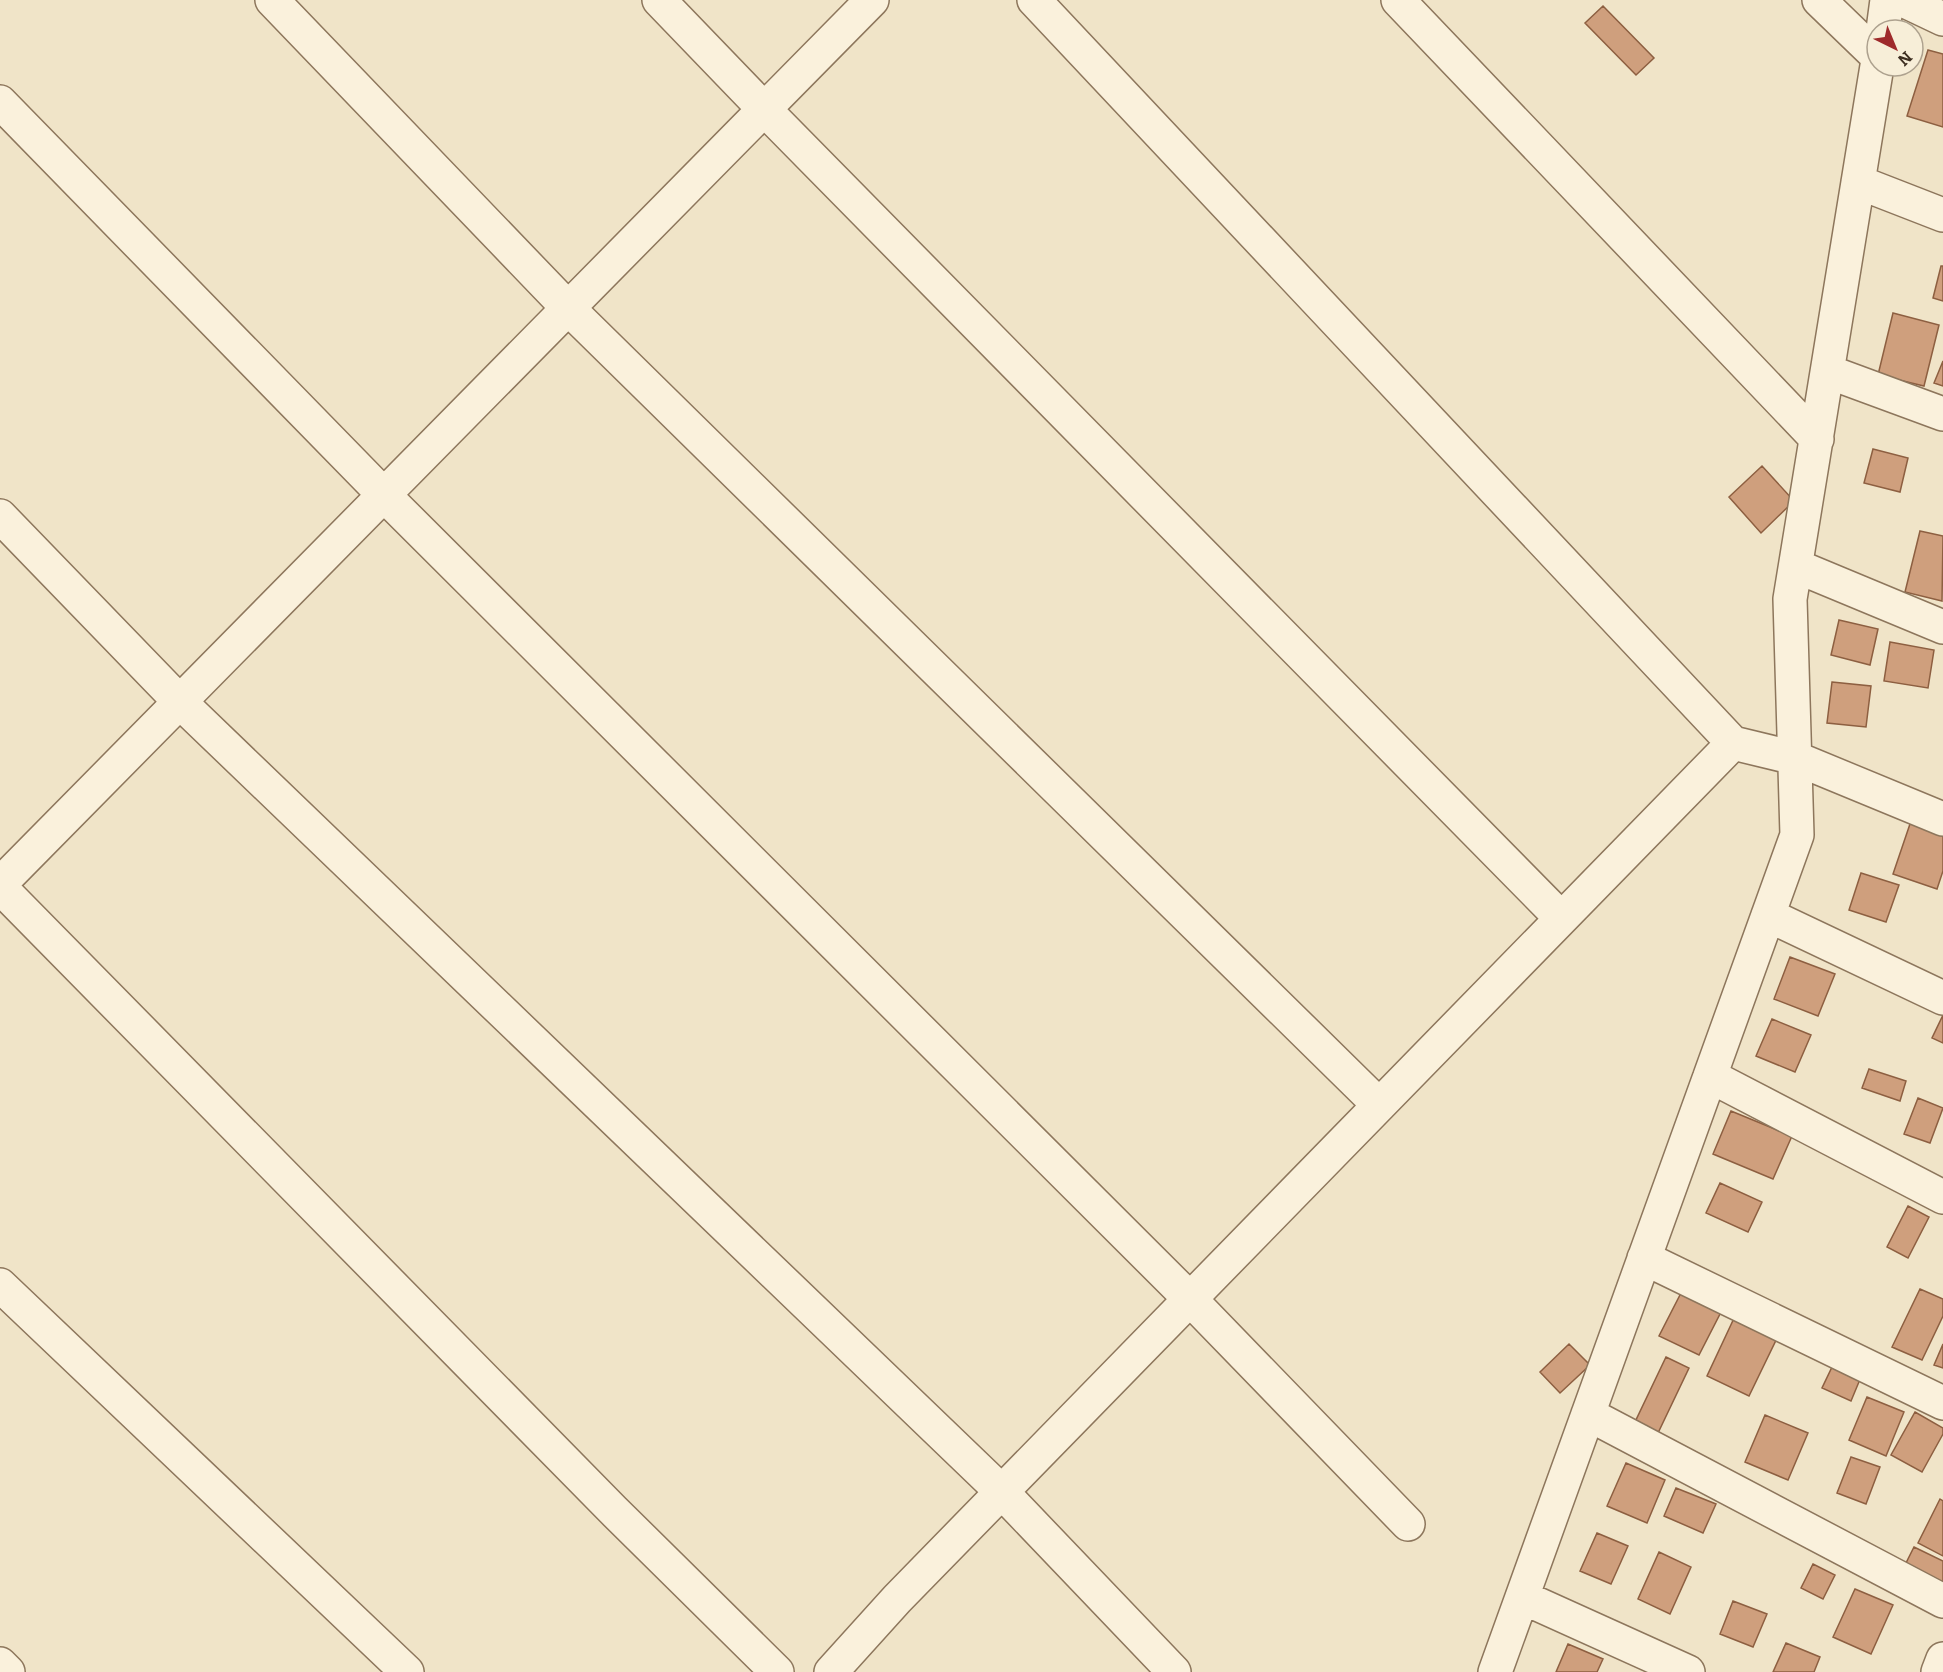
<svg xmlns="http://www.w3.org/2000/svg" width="1943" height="1672" font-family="Bitter,serif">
  <rect width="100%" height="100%" fill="#f0e4c8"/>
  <!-- building -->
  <path fill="#cf9f7d" stroke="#8d5f41" stroke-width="1.5" d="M1603 6 1654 58 1636 75 1585 23Z
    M1928 50 1943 54V127L1907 116Z
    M1941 266H1943V301L1933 298Z
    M1893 313 1939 325 1924 386 1878 375Z
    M1943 361V386L1934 383Z
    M1873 449 1908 458 1900 492 1864 483Z
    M1762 466 1794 501 1761 533 1729 497Z
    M1920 531 1943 536 1942 601 1905 592Z
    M1839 620 1878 629 1870 665 1831 655Z
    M1890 642 1934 650 1928 688 1884 681Z
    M1832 682 1871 686 1866 727 1827 723Z
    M1911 821 1943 831V871L1937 889 1893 874Z
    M1861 873 1899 885 1886 922 1849 910Z
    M1790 957 1835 974 1818 1016 1774 999Z
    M1943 1015V1043L1932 1038Z
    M1772 1019 1811 1035 1795 1072 1756 1056Z
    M1869 1069 1906 1081 1900 1101 1862 1088Z
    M1918 1098 1943 1108 1930 1143 1904 1134Z
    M1731 1111 1792 1136 1773 1179 1713 1154Z
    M1720 1183 1762 1202 1748 1232 1706 1213Z
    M1908 1206 1929 1217 1908 1258 1887 1247Z
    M1920 1289 1943 1299V1316L1922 1360 1892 1347Z
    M1681 1293 1721 1312 1699 1355 1659 1336Z
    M1736 1314 1779 1334 1749 1396 1707 1376Z
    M1569 1344 1590 1365 1560 1393 1540 1372Z
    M1943 1344V1368L1934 1365Z
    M1666 1357 1689 1368 1658 1433 1635 1422Z
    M1833 1365 1861 1377 1851 1401 1822 1388Z
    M1867 1397 1904 1412 1886 1456 1849 1440Z
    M1915 1412 1943 1428V1434L1922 1472 1891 1455Z
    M1765 1415 1808 1433 1788 1480 1745 1462Z
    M1851 1457 1880 1467 1866 1504 1837 1493Z
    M1626 1463 1665 1480 1647 1523 1607 1506Z
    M1676 1488 1716 1504 1703 1533 1664 1516Z
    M1940 1499 1943 1501V1556L1918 1543Z
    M1597 1533 1628 1546 1611 1584 1580 1571Z
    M1914 1547 1943 1561V1589L1903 1569Z
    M1659 1552 1691 1567 1670 1614 1638 1599Z
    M1813 1564 1835 1575 1823 1599 1801 1588Z
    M1855 1589 1893 1605 1871 1654 1833 1637Z
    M1733 1601 1767 1614 1753 1647 1720 1634Z
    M1786 1643 1820 1657 1814 1672H1773Z
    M1568 1644 1603 1659 1597 1672H1556Z"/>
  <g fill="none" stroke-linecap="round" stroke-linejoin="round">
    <!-- minor casing -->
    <g stroke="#8d765c" stroke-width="36">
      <path id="minor" d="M272 0 568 308 1379 1105
        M659 0 764 109 1561 918
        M1034 0 1733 743
        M1398 0 1817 439
        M1819 0 1877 56
        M1903 0 1943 19
        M1883 30 1887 0
        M0 102 384 495 1190 1299 1408 1524
        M1858 182 1943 215
        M1829 372 1943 414
        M0 516 180 702 1002 1492 1174 1672
        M1796 566 1943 627
        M0 884 872 0
        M0 887 613 1510 777 1672
        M1768 915 1943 998
        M1710 1076 1943 1197
        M1644 1258 1943 1403
        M0 1285 407 1672
        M1588 1414 1943 1601
        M1522 1597 1688 1672
        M0 1664 8 1672
        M831 1672 897 1599 1733 743 1795 758 1943 819
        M1495 1672 1797 835 1790 599 1877 66
        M1938 1672 1943 1659"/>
    </g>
    <!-- minor -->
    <use href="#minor" stroke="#faf1dc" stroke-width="33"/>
  </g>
  <!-- north arrow -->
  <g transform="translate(1895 48) rotate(137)"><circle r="28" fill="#f7eed8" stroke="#ada18e" stroke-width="1.5"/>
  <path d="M0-4.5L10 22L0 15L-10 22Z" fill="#9e2a2b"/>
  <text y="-9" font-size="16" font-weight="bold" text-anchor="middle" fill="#3d2e20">N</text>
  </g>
</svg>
